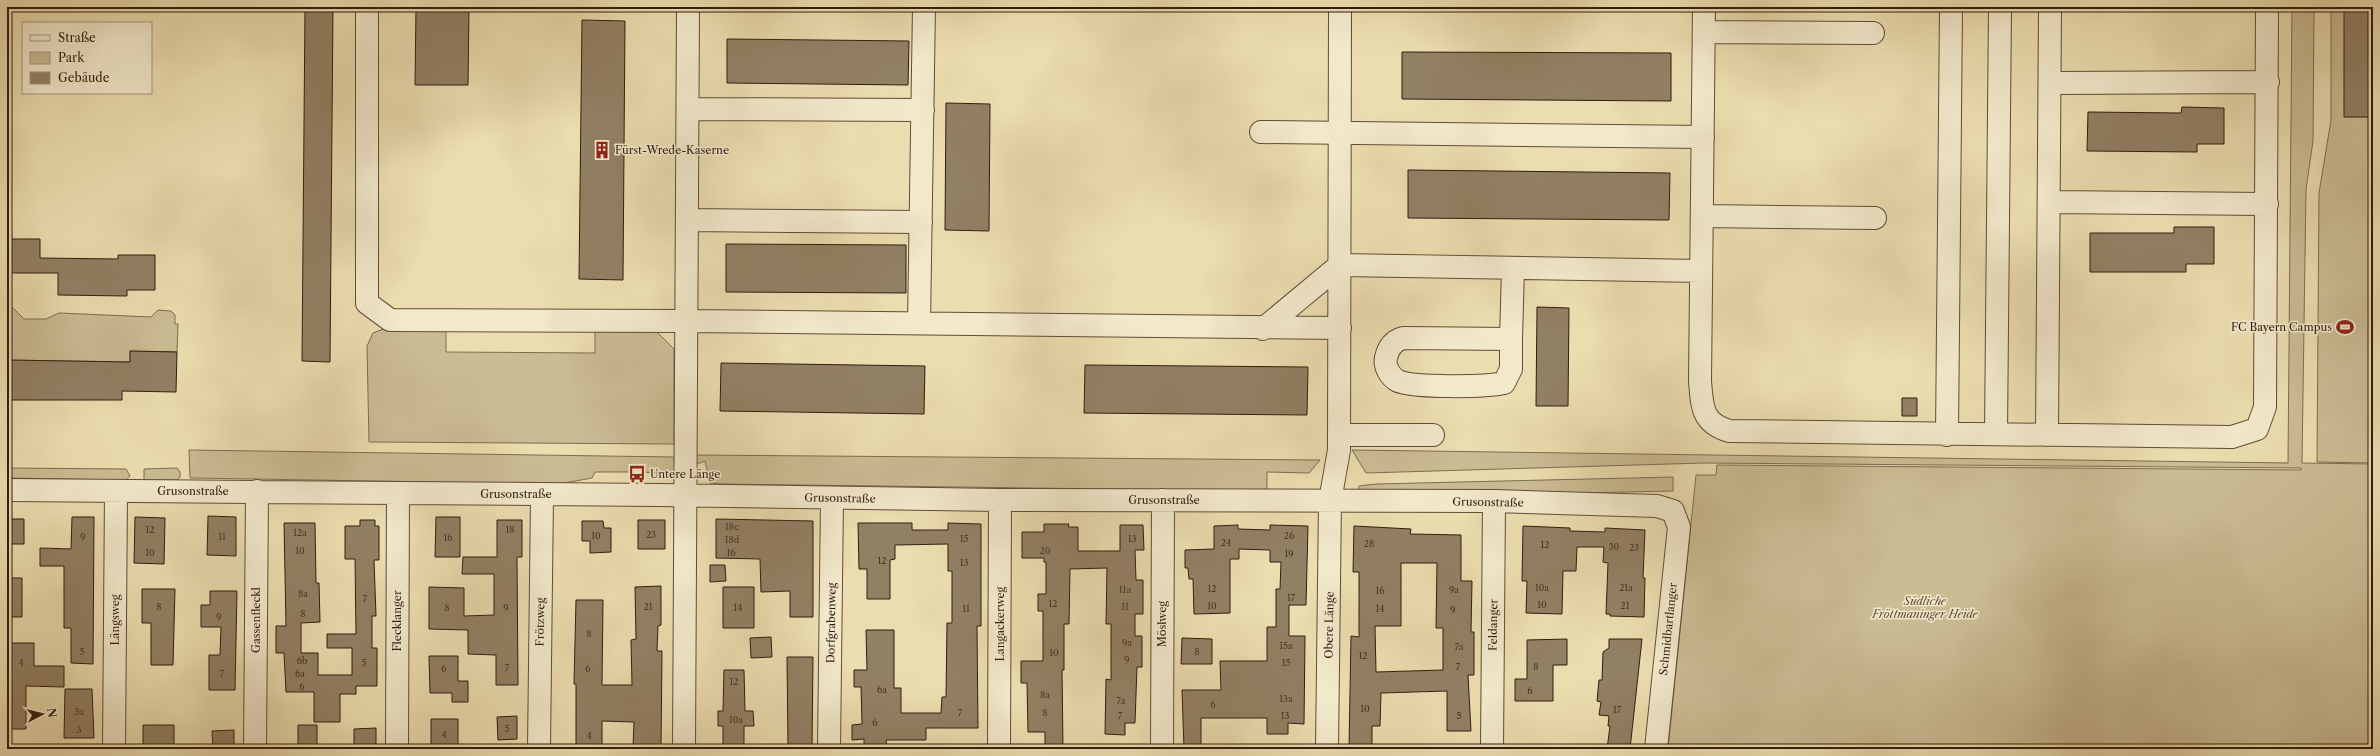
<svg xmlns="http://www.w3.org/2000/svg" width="2380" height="756" font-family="'Libre Caslon Text',serif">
  <rect width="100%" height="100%" fill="#ebddaf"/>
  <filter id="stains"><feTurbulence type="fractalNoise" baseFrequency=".005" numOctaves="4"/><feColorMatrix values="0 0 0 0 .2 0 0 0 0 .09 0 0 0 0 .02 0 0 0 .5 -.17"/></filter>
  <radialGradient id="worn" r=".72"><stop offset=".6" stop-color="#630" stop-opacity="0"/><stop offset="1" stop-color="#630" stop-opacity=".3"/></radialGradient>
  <!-- green -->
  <path fill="#cbbc94" stroke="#7e6c53" d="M2292 7H2314L2313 141 2306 189 2302 463 2373 464V749H1668L1696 475H1716L1717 465 2301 470V468L1704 463 1366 473 1352 450 2288 463Z
    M2331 7H2373V463L2317 462 2319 193 2331 120Z
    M7 299H12L11 306 24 319H46L59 313 151 317 158 310 171 311 175 315V324H178L177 352 130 351V362L7 360Z
    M386 328H446V352L595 353V330L654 329 674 349V444L369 442 367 346 373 333Z
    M189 450 674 457 675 469 670 474 643 472V469H630V472H595L592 478 559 484 190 478Z
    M693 455 1320 460 1309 473 1267 472V491L721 484 710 483 705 461 694 465Z
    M7 468 126 469 130 476 126 480 7 478Z
    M177 468 180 472V477L177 480H144V469Z
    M1673 477V491L1525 494 1359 490V486L1376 484Z"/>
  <!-- building -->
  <path fill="#928064" stroke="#311c12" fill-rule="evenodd" d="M305 7H333L330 362 302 361Z
    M416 7H469L468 85H415Z
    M2344 10H2373V117H2344Z
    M582 20 625 21 623 280 579 279Z
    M727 39 909 41 908 85 727 83Z
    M1402 52 1671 53V101L1402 99Z
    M946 103 990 104 989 231 945 230Z
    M2182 107 2224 108V144H2197V152L2087 151 2088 112 2181 113Z
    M1408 170 1670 173 1669 220 1408 218Z
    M2174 227H2214V264H2186V272H2090V233H2174Z
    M7 239H40V258L118 259V255H155V290H127V296L58 295V273H7Z
    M726 244 906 245V293L726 292Z
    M1537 307 1569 308 1568 406H1536Z
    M130 351 177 352 176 392 122 391V400H7V360L130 362Z
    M721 363 925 366 924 414 720 411Z
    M1085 365 1308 367 1307 415 1084 413Z
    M1902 398H1917V416H1902Z
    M208 516 236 517V556L207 555Z
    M72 517H94L93 664 71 663V628H64V566H40V548L71 549Z
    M135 517 165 518 164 564 134 563Z
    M436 517H460V557H435Z
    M7 519H24V544H7Z
    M716 519 813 521V617H790V591L761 592 760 559 716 558Z
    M360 520H375V526H379V560H374L376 616H372V648H377V686H356V694H340V722H314V692H286L284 653H276V626H286L284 523H315L316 583H319L320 622 301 623V653H318V675H352V648H327V634H356L355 559H345V526H360Z
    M497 520H522V557H517L518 685H496V655L468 654V630L429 629V587L464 588V616L494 615V574H462L463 557H497Z
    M638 520H665V549H638Z
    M582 521H603L604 528H611V552L590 553V541H582Z
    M858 523H912V530H948V523L981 524V626H977L978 728H926V740H886L887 749H864V739L852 740V725L862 724 861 687H854V670H867L866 630H894V688H901V713H941L942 697H946L947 623H952V571H948V544L895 545V559L890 560V599H867V569H859Z
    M1044 524H1069L1068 527H1078V551H1120V525H1143L1144 550H1135L1136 580H1143V614H1135V636H1142V667H1137L1135 723H1125V735L1105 734 1106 679 1111 680V624H1106L1107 568 1070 569 1069 624H1064V670H1062L1063 749H1045V732H1028L1027 683H1021V661H1043V611H1038V594H1046V562H1044V558H1022V532H1044Z
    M1238 525V529L1270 530V525L1308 526 1306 605H1289V636H1305L1304 724 1288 723V734H1267V718H1201V749H1184L1182 690H1221L1220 661H1267V627H1276V589H1280L1281 562H1270V550L1239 549V559H1230V613L1194 614 1193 579H1189L1188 568H1185V550L1214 549V526Z
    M1354 526 1411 529 1410 534 1461 535V581H1472L1471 632H1474V675H1468L1471 731H1447V691L1381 693 1380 726H1372V749H1349L1351 636 1359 637V572H1353ZM1401 563H1437L1436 628H1443V670L1376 672 1375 626H1401Z
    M1523 526 1570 528V531L1605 532V528L1645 530 1643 578H1645L1644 617 1610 616V614H1606L1608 563 1603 562 1604 547H1577L1576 571H1563L1562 614 1526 613 1527 581H1522Z
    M710 565H725L726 581 710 582Z
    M7 578H22V617H7Z
    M661 586V625L658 626 657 651H662L661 749 633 748 634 722 602 721V749H576V684H574L576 600H603L602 685H632L631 640 636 639 635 587Z
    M723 587H754V628H723Z
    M142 589H175L173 665H151V623H142Z
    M210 591H237L235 690H209V655H220L221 627H201V605H210Z
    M771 637 772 657 751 658 750 638Z
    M1182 638 1212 639V664H1181Z
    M1567 639V665H1553V701H1515V679H1527V640Z
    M1609 639H1642L1630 749H1607L1610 726H1608L1609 716 1599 715 1601 702 1597 701 1599 680H1602L1603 652 1609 648Z
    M7 643H34V666H64V687L26 686V729H7Z
    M429 656H458V681H468V702H452V693H430Z
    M787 657H813L812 748H788Z
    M724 670H744L745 711H753L754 726H744V749H723V726H718V711H723Z
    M65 689H92L94 738H64Z
    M517 716V739L498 740 497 717Z
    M431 719H458V749H431Z
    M143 725H174V749H143Z
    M298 725H317V749H298Z
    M376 728V749H354V729Z
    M234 730V749H213L212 731Z"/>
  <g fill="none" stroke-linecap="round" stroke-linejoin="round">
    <!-- minor casing -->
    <g stroke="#604c39" stroke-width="24">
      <path id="minor" d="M367 7V303L390 320 687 321 1340 328
        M1704 7 1700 381C1702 407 1702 423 1729 431L2232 437 2257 429 2265 407 2267 7
        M1704 32 1873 33
        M2050 83 2268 82
        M688 109 923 110
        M1261 132 1703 137
        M2049 202 2267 204
        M1702 216 1875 218
        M687 220 921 222
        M919 323 924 7
        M1263 329 1340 265 1701 271
        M1511 339V369L1504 383C1486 387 1414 388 1398 381 1390 377 1384 366 1386 358 1388 348 1393 341 1403 338L1511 339 1513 268
        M1996 434 2000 7
        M1339 435H1433
        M1947 435 1951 7
        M2047 435 2050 7
        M7 490 659 495 1000 500 1494 501 1657 506 1673 511 1679 527 1656 749
        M114 749 116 491
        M255 749 257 491
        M397 749 398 493
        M539 749 542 495
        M684 749 688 7
        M829 749 832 498
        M999 749 1000 500
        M1162 749 1163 500
        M1327 749 1330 501 1339 450 1340 7
        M1492 749 1494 501"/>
    </g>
    <!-- minor -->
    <use href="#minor" stroke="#f2e9cb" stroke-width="22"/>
  </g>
  <!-- icons -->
  <defs>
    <g id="building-bare" transform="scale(1.38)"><path d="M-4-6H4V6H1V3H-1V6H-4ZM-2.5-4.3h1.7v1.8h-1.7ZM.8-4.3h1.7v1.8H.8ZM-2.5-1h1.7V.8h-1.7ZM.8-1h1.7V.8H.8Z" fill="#8f2418" stroke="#f2e9cb" stroke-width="2.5" paint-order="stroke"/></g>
    <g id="stadium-bare" transform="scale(1.38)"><path d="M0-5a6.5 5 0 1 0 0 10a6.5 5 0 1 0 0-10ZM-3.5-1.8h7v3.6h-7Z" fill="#8f2418" stroke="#f2e9cb" stroke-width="2.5" paint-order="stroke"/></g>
    <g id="bus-bare" transform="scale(1.38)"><path d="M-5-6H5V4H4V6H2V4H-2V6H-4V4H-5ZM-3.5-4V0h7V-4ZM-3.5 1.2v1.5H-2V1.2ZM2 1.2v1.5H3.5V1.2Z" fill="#8f2418" stroke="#f2e9cb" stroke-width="2.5" paint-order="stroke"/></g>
  </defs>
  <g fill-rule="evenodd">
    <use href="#building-bare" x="602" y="150"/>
    <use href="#stadium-bare" x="2345" y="327"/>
    <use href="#bus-bare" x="637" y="474"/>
  </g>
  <g text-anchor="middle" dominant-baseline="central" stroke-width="3" stroke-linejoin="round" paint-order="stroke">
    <!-- number labels -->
    <g font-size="9" fill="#493526">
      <text x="732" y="526">18c</text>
      <text x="150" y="529">12</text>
      <text x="510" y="529">18</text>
      <text x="300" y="532">12a</text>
      <text x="651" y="534">23</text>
      <text x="596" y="535">10</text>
      <text x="1289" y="535">26</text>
      <text x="83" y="536">9</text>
      <text x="222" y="536">11</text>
      <text x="448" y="537">16</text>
      <text x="964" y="538">15</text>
      <text x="1132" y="538">13</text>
      <text x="732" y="539">18d</text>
      <text x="1226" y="542">24</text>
      <text x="1369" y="543">28</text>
      <text x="1545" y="544">12</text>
      <text x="1614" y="546">30</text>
      <text x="1634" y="547">23</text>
      <text x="300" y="550">10</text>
      <text x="1045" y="550">20</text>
      <text x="150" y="552">10</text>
      <text x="731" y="552">16</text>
      <text x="1289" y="553">19</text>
      <text x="882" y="560">12</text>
      <text x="964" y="562">13</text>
      <text x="1542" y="587">10a</text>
      <text x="1626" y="587">21a</text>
      <text x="1212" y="588">12</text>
      <text x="1125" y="589">11a</text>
      <text x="1454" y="589">9a</text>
      <text x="1380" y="590">16</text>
      <text x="303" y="593">8a</text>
      <text x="1291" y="597">17</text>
      <text x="365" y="598">7</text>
      <text x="1053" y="603">12</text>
      <text x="1542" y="604">10</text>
      <text x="1212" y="605">10</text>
      <text x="1625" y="605">21</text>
      <text x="159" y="606">8</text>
      <text x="648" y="606">21</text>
      <text x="1125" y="606">11</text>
      <text x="447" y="607">8</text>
      <text x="506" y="607">9</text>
      <text x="738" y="607">14</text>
      <text x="966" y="608">11</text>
      <text x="1380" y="608">14</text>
      <text x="1453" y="609">9</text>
      <text x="303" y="613">8</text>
      <text x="219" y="616">9</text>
      <text x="589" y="633">8</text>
      <text x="1127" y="642">9a</text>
      <text x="1286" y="645">15a</text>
      <text x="1459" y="646">7a</text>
      <text x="82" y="651">5</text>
      <text x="1197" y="651">8</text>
      <text x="1054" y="652">10</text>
      <text x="1363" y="655">12</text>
      <text x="1127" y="659">9</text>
      <text x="302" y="660">6b</text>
      <text x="21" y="662">4</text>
      <text x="364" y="662">5</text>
      <text x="1286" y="662">15</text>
      <text x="1458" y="666">7</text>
      <text x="1536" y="666">8</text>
      <text x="507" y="667">7</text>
      <text x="444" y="668">6</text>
      <text x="588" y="668">6</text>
      <text x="222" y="673">7</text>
      <text x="300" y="673">6a</text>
      <text x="734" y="681">12</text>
      <text x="302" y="686">6</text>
      <text x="882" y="689">6a</text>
      <text x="1530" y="690">6</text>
      <text x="1045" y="694">8a</text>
      <text x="1286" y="698">13a</text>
      <text x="1121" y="700">7a</text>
      <text x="1213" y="704">6</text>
      <text x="1365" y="708">10</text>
      <text x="1617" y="709">17</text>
      <text x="79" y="711">3a</text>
      <text x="960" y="712">7</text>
      <text x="1045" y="712">8</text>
      <text x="1120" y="715">7</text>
      <text x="1285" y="715">13</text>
      <text x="1459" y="715">5</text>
      <text x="736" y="719">10a</text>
      <text x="875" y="722">6</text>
      <text x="507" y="728">5</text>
      <text x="79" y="729">3</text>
      <text x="444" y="734">4</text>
      <text x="589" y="735">4</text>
    </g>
    <!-- poi labels -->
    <g font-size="11" fill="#311c12" stroke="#f2e9cb" text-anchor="start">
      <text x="615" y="150">Fürst-Wrede-Kaserne</text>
      <text x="2332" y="327" text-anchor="end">FC Bayern Campus</text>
      <text x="650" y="474">Untere Länge</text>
    </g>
    <!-- street labels -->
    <g font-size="11" fill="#311c12" stroke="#f2e9cb">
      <text x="193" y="491">Grusonstraße</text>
      <text x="516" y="494">Grusonstraße</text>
      <text transform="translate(840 498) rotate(1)">Grusonstraße</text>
      <text x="1164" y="500">Grusonstraße</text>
      <text transform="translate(1488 502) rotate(1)">Grusonstraße</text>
      <text transform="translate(115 620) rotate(-90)">Längsweg</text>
      <text transform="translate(256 620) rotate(-90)">Gassenfleckl</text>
      <text transform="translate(397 621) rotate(-90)">Flecklanger</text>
      <text transform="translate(540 622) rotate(-89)">Frötzweg</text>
      <text transform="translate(831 623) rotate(-89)">Dorfgrabenweg</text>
      <text transform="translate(1000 624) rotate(-90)">Langackerweg</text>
      <text transform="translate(1162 624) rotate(-90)">Möslweg</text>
      <text transform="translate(1329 625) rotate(-89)">Obere Länge</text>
      <text transform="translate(1493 625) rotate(-89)">Feldanger</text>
      <text transform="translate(1668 629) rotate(-84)">Schmidbartlanger</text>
    </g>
    <!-- park labels -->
    <g font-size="11" font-style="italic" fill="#5f4c39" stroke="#f2e9cb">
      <text x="1925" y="601">Südliche<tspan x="1925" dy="13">Fröttmaninger Heide</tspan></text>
    </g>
  </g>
  <!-- margin -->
  <rect width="2380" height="756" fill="none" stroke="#ebddaf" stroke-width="24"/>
  <rect x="8" y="8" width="2364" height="740" fill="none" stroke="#311c12" stroke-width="2"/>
  <rect x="12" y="12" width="2356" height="732" fill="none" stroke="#311c12"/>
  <!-- legend -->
  <rect x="22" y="22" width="130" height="72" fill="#f2e9cb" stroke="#a59781"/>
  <rect x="30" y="35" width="20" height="6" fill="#f2e9cb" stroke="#a59781"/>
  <text x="58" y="42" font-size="12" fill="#311c12">Straße</text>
  <rect x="30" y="52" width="20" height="12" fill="#cbbc94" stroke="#a59781"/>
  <text x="58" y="62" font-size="12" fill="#311c12">Park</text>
  <rect x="30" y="72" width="20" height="12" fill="#928064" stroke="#a59781"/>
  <text x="58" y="82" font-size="12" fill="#311c12">Gebäude</text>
  <!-- north arrow -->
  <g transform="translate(42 714) rotate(83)" stroke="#f2e9cb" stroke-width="3" paint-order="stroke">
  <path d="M0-3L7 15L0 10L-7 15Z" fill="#311c12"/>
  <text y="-6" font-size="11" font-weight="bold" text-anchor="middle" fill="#311c12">N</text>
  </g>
  <rect width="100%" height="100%" filter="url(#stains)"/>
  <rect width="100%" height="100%" fill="url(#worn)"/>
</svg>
